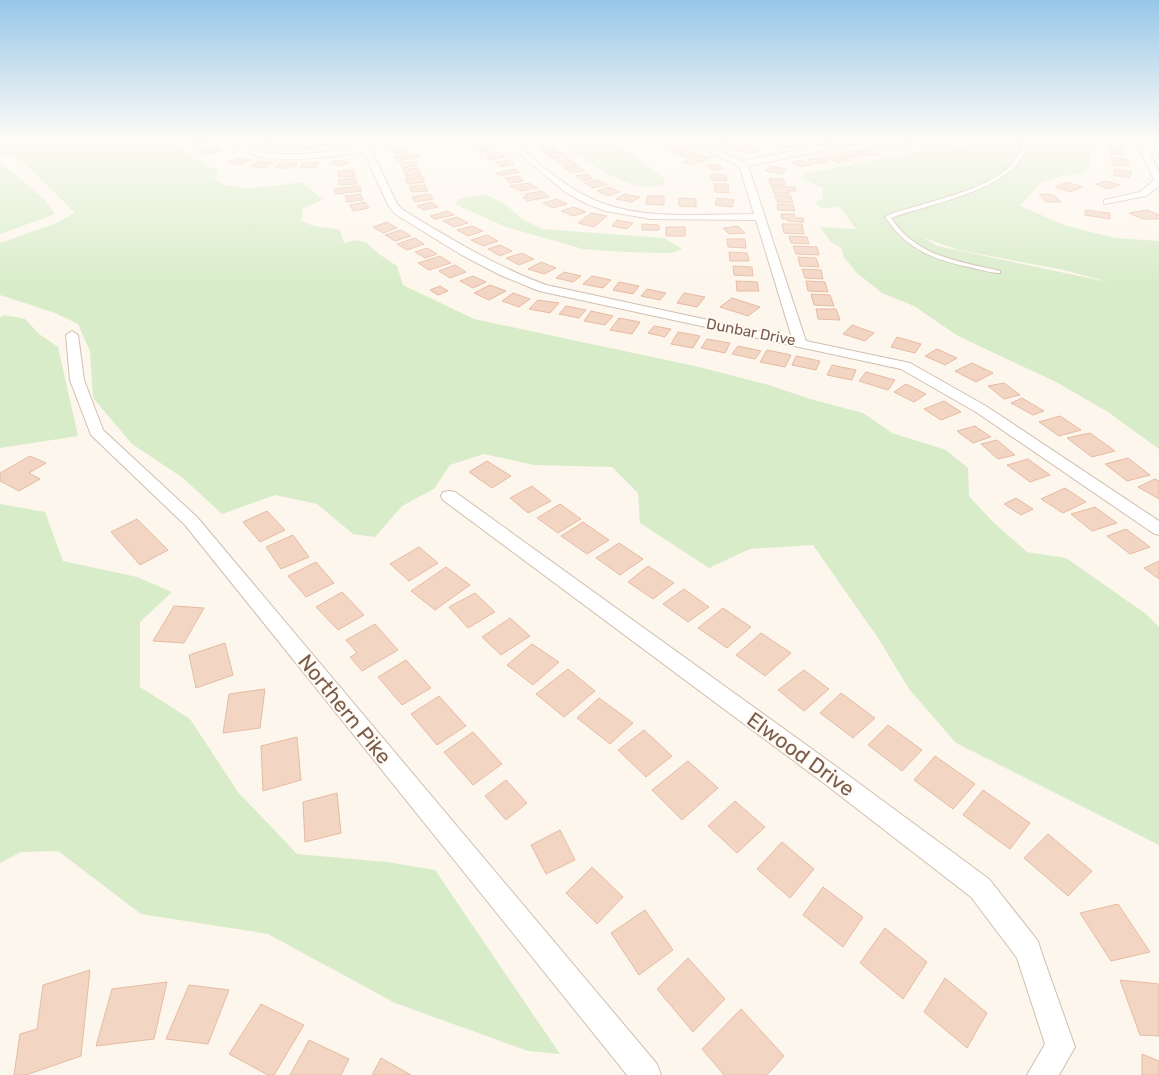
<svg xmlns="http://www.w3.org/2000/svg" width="1159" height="1075" font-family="Rubik,sans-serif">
  <rect width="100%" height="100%" fill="#fdf6ec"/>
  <!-- green -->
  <path fill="#d8ecc9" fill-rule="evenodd" d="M0 137H164L191 156 220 172 215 179C232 195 279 185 302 182L323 200 303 208 301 220C312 228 327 227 340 230L344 243 357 240 367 243 379 254 397 266 403 285 474 319 699 367 769 385 810 399 863 413 892 433 946 450 968 468 969 496 994 523 1027 552 1066 558 1146 614 1159 627V845L956 743 909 689 878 638 813 545 750 549 709 568 640 523 638 493 612 467 534 465 484 454 450 465 434 489 402 506 375 537 353 534 317 504 275 495 222 514 183 478 132 444 93 398 90 351 78 324 55 313 0 295V243L54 224 75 213 26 165 14 156H0Z
    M550 137H600C623 145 643 163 663 176L664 184C627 197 580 155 550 137Z
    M984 137H1093C1087 148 1094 159 1086 173L1061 176 1040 183 1020 206 1067 226 1115 238 1159 241V449L1108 412 1058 383 958 336 914 306 882 293 857 273 844 257 841 248 830 241 820 227 856 229 840 207 822 208 815 203 823 198V188L800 178 808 173 928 150 945 151 961 148ZM922 237 958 250 1064 270 1108 282 937 246Z
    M0 162 44 199 55 214 0 234Z
    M486 194 506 205 521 218 542 229 664 238 682 249 672 253 624 252 583 249 506 227 455 204 459 199Z
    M4 315 25 319 39 334 58 347 78 436 0 448V318Z
    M0 504 45 512 63 561 137 577 172 592 140 622V687L190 719 238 792 297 854 387 862 435 870 560 1054 528 1051 395 1003 268 934 141 914 58 851 21 852 0 863Z"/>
  <!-- building -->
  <path fill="#f3d5c3" stroke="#e6bba3" d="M201 137H211L213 138 196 142 192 138Z
    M273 137H284H280L284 139 266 144 259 140Z
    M707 137H727L732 138 719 142Z
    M820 137 830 141 818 143 807 138Z
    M909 137H917L925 139 915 143 903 139Z
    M1112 137 1126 139 1124 144 1109 142Z
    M803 139 813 144 801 146 791 141Z
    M211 140 215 144 198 148 193 144Z
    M288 140 297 143 286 148 274 146Z
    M325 140 342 141 337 146 323 145 325 143H322Z
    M482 140 486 144 473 146 469 141Z
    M733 140 743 145 731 147 722 143Z
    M400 141 401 146 388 147 387 142Z
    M900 141 912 144 902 148 890 144Z
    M787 142 795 146 781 148 773 144Z
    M318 143 316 149H299L301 144Z
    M488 145 494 150 481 152 475 147Z
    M675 145 685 149 673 152 663 148Z
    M748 145 761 149 750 154 736 150Z
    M885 145 896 149 884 151 873 147Z
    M550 146 557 151 544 153 538 148Z
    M216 147 222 151 205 154 200 150Z
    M1108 147 1123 149 1124 155 1109 154Z
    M404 148 408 153 394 154 391 149Z
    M866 149 879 154 870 156 857 151Z
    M688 150 698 155 687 158 677 153Z
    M855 151 864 155 851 158 842 153Z
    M500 152 505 157 489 160 486 156H491L489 154Z
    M561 152 568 156 553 159 546 154Z
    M419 154 421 157 397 161 394 157Z
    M838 154 851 160 838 163 825 157Z
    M702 155 711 158 691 165 682 162Z
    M821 157 830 162 816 164 808 160Z
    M1110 157 1126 159 1129 166 1113 165Z
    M239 158 251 160 241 165 229 162Z
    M568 159 576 164 563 166 555 161Z
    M335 160 349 162 343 166 329 164Z
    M509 160 514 164 501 167 495 162Z
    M803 160 812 165 800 167 792 162Z
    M259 161 273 162 265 168 251 166Z
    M414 161 417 166 403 168 400 163Z
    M319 162 317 167 300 168 302 163Z
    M280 163H298L293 168H275Z
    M717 164 724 169 713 170 706 165Z
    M578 165 585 171 572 173 564 168Z
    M771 166 787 169 781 174 765 171Z
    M418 168 421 174 406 176 403 170Z
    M515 169 519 172 500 176 496 173Z
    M1115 169 1132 172 1129 178 1113 175Z
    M354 170 355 176 339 177 338 171Z
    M587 174 593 179 582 181 576 176Z
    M711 174 726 175 727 181 711 180Z
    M422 176 425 182 408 184 405 178Z
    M519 176 524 181 510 183 505 178Z
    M355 178 357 184 340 185 338 180Z
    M769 179H783L785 185H770Z
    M598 180 607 185 593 188 585 183Z
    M1106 181 1120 185 1109 189 1096 184Z
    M1067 182 1082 187 1070 192 1055 187Z
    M529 183 537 188 521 191 510 186Z
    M714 184H728L729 193 715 192Z
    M425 185 428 191 412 192 410 186Z
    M359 186 362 191 336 194 334 189Z
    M772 186 795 187 796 191H788L789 194 774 193Z
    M609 187 620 192 608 196 597 191Z
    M542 191 549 197 527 201 523 197H528L525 194Z
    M361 194 363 200 347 202 345 196Z
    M430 194 433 199 415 202 412 197Z
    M624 194 640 197 632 202 616 199Z
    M1039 194 1054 195 1061 202H1046Z
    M775 195 791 196 793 203 777 202Z
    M647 196H664V205L646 204Z
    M679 198 696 199V207L679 206Z
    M717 198 734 200 732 207 715 205Z
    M557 199 567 204 553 208 543 203Z
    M365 202 369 208 353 211 350 205Z
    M432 202 438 207 424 210 417 206Z
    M777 204 793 205 795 211 778 210Z
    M574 207 586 212 573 216 561 211Z
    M1085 210 1110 213V219L1085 215Z
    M1148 210 1159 215 1156 216 1159 219H1142L1129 213Z
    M448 211 454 215 435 219 430 216Z
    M591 213 607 216 594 227 578 223Z
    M781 214H794L795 218H803L804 222 788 221 787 219H782Z
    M457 217 468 223 454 227 443 221Z
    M617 220 633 223 627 229 612 226Z
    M387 222 397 228 383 233 373 227Z
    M642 224 659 225V230H642Z
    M782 224H802L804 234 784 233Z
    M472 226 483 231 468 236 457 230Z
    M738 226 745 233 729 234 723 228Z
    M666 227H685V236H666Z
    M401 230 411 236 395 241 385 235Z
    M487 235 498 241 483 246 471 240Z
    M789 236 807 237 809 244 791 243Z
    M415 238 424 244 407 250 397 244Z
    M727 239H745L746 248 728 247Z
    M500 245 512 251 500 256 488 249Z
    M793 246 817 247 819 255 796 254Z
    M427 248 437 254 425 258 415 252Z
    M729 252 747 253 749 261H730Z
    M522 253 534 259 519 265 506 258Z
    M440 256 451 263 429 270 418 263Z
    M798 257 816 258 819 267 800 266Z
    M541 262 556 268 544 274 528 269Z
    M455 265 466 272 450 278 439 271Z
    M733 266 752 267 753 276 734 275Z
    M802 269 821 270 823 279 805 278Z
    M564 272 581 276 573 282 556 278Z
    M473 276 486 282 473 288 460 281Z
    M592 276 611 280 603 288 583 284Z
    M736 281 757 282 759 291H737Z
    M806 281 825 282 828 292 808 291Z
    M619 282 639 286 633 294 613 290Z
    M490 285 506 291 489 300 474 293Z
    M440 286 448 291 438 295 430 290Z
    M647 289 666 293 660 300 641 296Z
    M513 293 530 299 519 307 502 301Z
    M684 293 705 297 697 307 677 303Z
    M811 294 830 295 834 306 814 305Z
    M732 298 760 307 748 316 720 307Z
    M538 300 559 303 550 313 529 309Z
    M566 306 586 310 579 318 559 314Z
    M816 309H836L840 320 818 319Z
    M591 311 613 316 605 325 584 321Z
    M619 318 640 322 632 334 610 330Z
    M852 325 874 333 865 341 843 334Z
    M654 326 671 329 665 337 648 333Z
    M678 332 700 336 693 348 671 344Z
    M897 337 921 344 915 353 891 347Z
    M707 339 730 343 725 353 701 348Z
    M738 346 761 351 755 359 732 354Z
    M937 349 957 358 945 365 925 356Z
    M767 350 791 355 785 367 760 362Z
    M796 356 820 361 816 370 792 365Z
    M972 363 993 373 976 382 955 371Z
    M832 365 856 370 852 380 827 375Z
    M866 372 895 380 888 390 859 381Z
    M1004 383 1020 395 1004 399 988 386Z
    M906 384 926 394 914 402 894 392Z
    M1022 398 1044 411 1033 415 1011 403Z
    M944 401 961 412 941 420 924 409Z
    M1060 416 1081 430 1059 436 1039 422Z
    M975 426 991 437 973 443 957 431Z
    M1090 433 1115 451 1092 457 1067 438Z
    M997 440 1015 455 998 459 981 444Z
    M30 456 46 463 29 473 40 479 19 491 0 481V473Z
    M1128 458 1150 475 1127 481 1105 464Z
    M1028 459 1050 475 1030 482 1007 465Z
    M487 461 511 476 492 488 469 472Z
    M1155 479 1159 481V499L1138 487Z
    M532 486 551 501 528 513 510 498Z
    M1065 488 1086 502 1063 513 1041 499Z
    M1016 498 1033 509 1021 515 1004 504Z
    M560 504 581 519 558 533 537 518Z
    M1095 507 1117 523 1092 531 1071 514Z
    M267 511 285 530 260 542 243 522Z
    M137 519 168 550 140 565 111 532Z
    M583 522 609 540 587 554 561 536Z
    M1126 529 1150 547 1130 554 1107 536Z
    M293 535 309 557 281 569 266 547Z
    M619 543 643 559 620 575 596 558Z
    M419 547 438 563 409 581 390 564Z
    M1159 561V579L1144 568Z
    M316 562 334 583 306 597 288 576Z
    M648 566 674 583 653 599 628 582Z
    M446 567 470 585 435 610 411 591Z
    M684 589 709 607 688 622 663 604Z
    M342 592 364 615 338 630 316 607Z
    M475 593 495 612 468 628 449 607Z
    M174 606 204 608 184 643 153 641Z
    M723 608 751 627 727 648 698 628Z
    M510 618 530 636 501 655 482 637Z
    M375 624 398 650 362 671 350 657 357 653 346 640Z
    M761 633 791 653 765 676 736 655Z
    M225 643 233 675 196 688 189 655Z
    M532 644 559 662 533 685 507 665Z
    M406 660 431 688 402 705 378 677Z
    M568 669 595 691 564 717 536 694Z
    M804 670 829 689 804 711 778 690Z
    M265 689 260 728 223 733 229 694Z
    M841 693 875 718 853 738 820 713Z
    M439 696 466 726 437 745 411 714Z
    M599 698 633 723 610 744 577 718Z
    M888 725 922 750 902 771 868 745Z
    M644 730 672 756 646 777 618 750Z
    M473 732 502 764 473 785 444 752Z
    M297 737 301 780 263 791 261 746Z
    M935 756 975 784 953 809 914 780Z
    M688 761 718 788 682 820 652 790Z
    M506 780 527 803 506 820 485 796Z
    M983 790 1030 823 1010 849 963 815Z
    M337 793 341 833 305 842 303 802Z
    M735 801 765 827 737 853 708 826Z
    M560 830 575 860 546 874 531 845Z
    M1048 834 1092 871 1068 896 1024 858Z
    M782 842 814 869 790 898 757 869Z
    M592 867 623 897 597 924 566 893Z
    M823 887 863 917 843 947 803 915Z
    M1118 904 1150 952 1111 961 1080 913Z
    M645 910 673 950 639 975 611 933Z
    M885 928 927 962 903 999 860 963Z
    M688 958 725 999 693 1032 657 989Z
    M90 970 81 1056 26 1075H14L20 1034 37 1029 43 985Z
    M945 978 987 1013 967 1048 924 1012Z
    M1120 980 1159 984V1036L1140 1035Z
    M167 982 154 1039 96 1046 112 989Z
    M189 985 229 990 208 1044 166 1039Z
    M261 1004 304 1025 274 1075H268L229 1054Z
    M741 1009 784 1056 767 1075H724L702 1049Z
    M309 1040 349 1059 341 1075H290Z
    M1142 1054 1159 1061V1075H1142Z
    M381 1058 411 1075H372Z"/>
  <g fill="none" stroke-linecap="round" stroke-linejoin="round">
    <!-- service casing -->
    <g stroke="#d1beb0" stroke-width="2">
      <path id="service" d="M1025 137H1029C1027 143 1027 151 1023 156 1002 192 929 204 891 218 917 257 958 261 1000 271V273C991 273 982 270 973 268 935 260 908 251 885 217 895 211 907 209 918 206 949 196 1001 185 1019 155 1022 150 1023 143 1025 137Z"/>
    </g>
    <!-- minor casing -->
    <g stroke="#d1beb0" stroke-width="2">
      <path id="minor" d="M229 137H237C243 143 248 147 256 150 286 159 331 151 361 147L357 137H365L397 204 403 210C451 239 493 265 546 285L792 338 756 220 651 219 606 211 589 205 565 192 499 137H508C532 157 556 180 584 195 633 222 699 214 754 214L740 168 734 163 679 139 678 137H688L743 161 864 137H878L874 140 748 166 806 341 910 363 986 406 1159 521V535L1153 533 976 412 901 369 539 291 500 275 460 254 395 214 388 205 364 152C329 156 274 167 243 151 237 148 233 142 229 137Z
        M1151 137H1159L1149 152 1159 172V186L1146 196 1104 204V200L1140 192 1154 180 1141 152 1147 140Z
        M72 331 78 335 84 380 103 430 197 517 657 1064 661 1075H627L185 525 91 435 70 380 66 335Z
        M449 491 455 492 841 770 989 879 1038 941 1041 951 1075 1047 1059 1075H1027L1045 1044 1017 958 971 897 825 784 443 500 441 496 443 492Z"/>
    </g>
    <!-- service -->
    <use href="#service" fill="#fff" fill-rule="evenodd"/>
    <!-- minor -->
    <use href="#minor" fill="#fff" fill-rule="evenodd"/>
  </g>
  <!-- sky -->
  <linearGradient id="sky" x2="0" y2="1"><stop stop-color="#97c7e8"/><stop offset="0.48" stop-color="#fefbf6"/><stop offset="1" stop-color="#fefbf6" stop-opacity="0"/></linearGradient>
  <rect width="1159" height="287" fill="url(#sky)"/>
  <g text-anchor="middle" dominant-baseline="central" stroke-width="4" stroke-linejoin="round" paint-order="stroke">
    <!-- far-street labels -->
    <g font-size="15" fill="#7a5c4d" stroke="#fffaf3">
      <text transform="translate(751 332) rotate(11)">Dunbar Drive</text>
    </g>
    <!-- near-street labels -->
    <g font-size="21" fill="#7a5c4d" stroke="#fffaf3">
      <text transform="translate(345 709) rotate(51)">Northern Pike</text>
      <text transform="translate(801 754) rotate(36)">Elwood Drive</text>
    </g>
  </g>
</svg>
